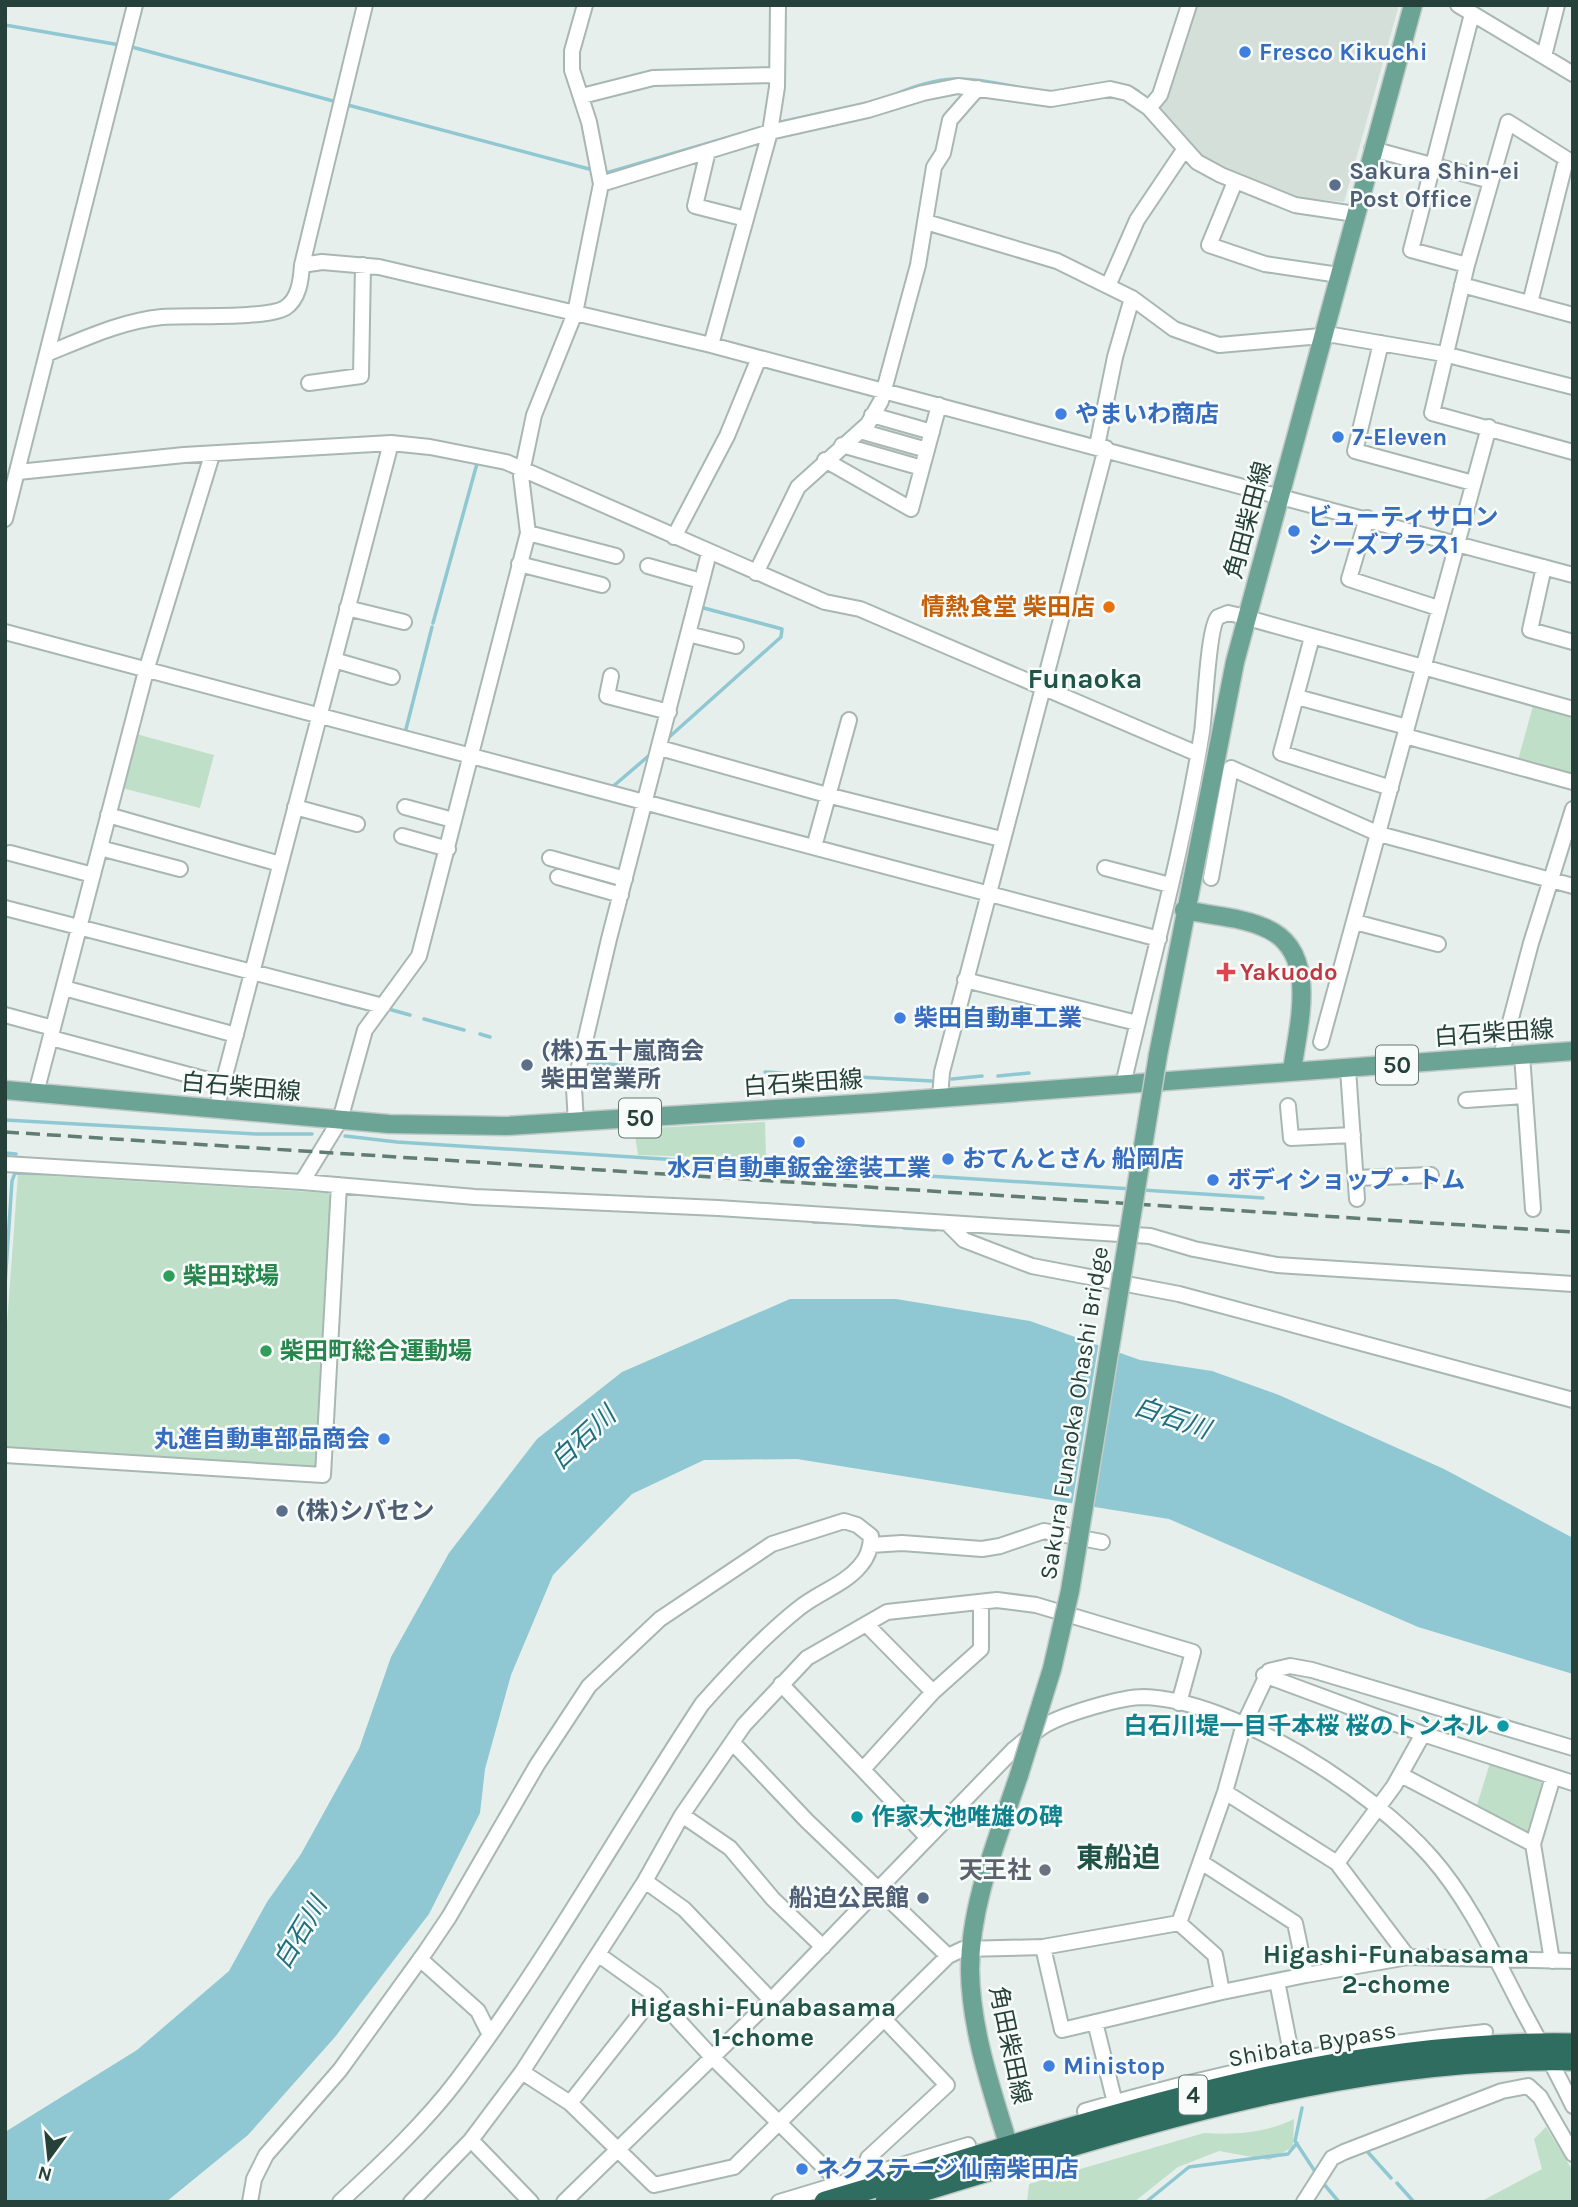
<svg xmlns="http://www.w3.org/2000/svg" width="1578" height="2207" font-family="Karla,'Noto Sans JP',sans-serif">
  <rect width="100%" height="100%" fill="#e6efeb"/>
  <!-- built -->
  <path fill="#d4dfda" d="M1195 5H1399L1344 202 1294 197 1254 182 1197 153 1158 114Z"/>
  <!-- green -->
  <path fill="#c0dfc8" d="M1533 706 1573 718V775L1518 760Z
    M136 734 214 755 200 808 122 788Z
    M765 1122 766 1159 638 1155 634 1129Z
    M18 1174 328 1193 333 1201 318 1471 5 1450V1351Z
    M1490 1763 1546 1784 1533 1829 1526 1832 1477 1805Z
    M1294 2119 1293 2147 1269 2160 1219 2151 1178 2167 1134 2202H1027L1029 2184 1204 2133C1235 2135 1266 2133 1294 2119Z
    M1546 2127 1573 2171V2202H1480L1542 2169 1534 2139Z"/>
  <!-- water -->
  <path fill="#8fc8d2" d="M790 1299H896L1030 1321 1140 1360 1212 1371 1279 1395 1444 1469 1573 1538V1674L1418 1627 1169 1519 797 1459 704 1460 632 1494 553 1575 511 1675 485 1769 480 1813 429 1914 335 2037 248 2135 166 2202H5V2132L137 2050 229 1971 267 1902 301 1854 359 1749 391 1657 449 1553 537 1439 622 1372Z"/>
  <!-- pier -->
  <path fill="#e6efeb" d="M1099 1342 1120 1349 1093 1509 1072 1505Z"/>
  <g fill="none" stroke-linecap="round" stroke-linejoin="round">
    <!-- stream -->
    <path stroke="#8fc8d2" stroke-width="3.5" d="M5 25 120 45
      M128 46 337 102
      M1128 86 1138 91
      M894 95C944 73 964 77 1017 87
      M344 104 589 169
      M781 122 846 108
      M606 173 740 134
      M433 623 478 460
      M406 729 432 627
      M667 739 781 637 782 629 700 607
      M610 789 652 753
      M341 1003 371 1010
      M392 1010 410 1015
      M424 1019 464 1030
      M480 1034 490 1037
      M585 1062 631 1066
      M765 1072 932 1081
      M998 1076 1029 1073
      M952 1079 982 1076
      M5 1120 256 1134H312
      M345 1136 397 1142 1132 1189
      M5 1153 16 1154
      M1143 1190 1263 1198
      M813 1222 849 1223
      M862 1225 895 1227
      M904 1228 935 1230
      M5 1285 12 1181 15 1173 59 1174
      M1302 2108 1295 2141 1316 2173
      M1365 2149 1391 2178
      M1323 2183 1339 2202
      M1397 2183 1414 2202
      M1146 2202 1189 2167 1288 2154 1297 2143"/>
    <!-- minor casing -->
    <g stroke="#a8b7b2" stroke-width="18">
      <path id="minor" d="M1458 5 1573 74
        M1544 56 1557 5
        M582 96 653 78 777 75
        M1149 108 1160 95 1189 5
        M1372 149 1491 181
        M708 151 695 206 746 219
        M1573 163 1508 122 1467 265 1432 413 1573 452
        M1235 182 1209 245 1265 264 1339 275
        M601 184 770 132 868 110 923 93 958 86 1051 99 1110 89 1127 93 1149 108 1197 162 1221 175 1295 205 1355 214
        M926 222 1057 261 1132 298 1174 329 1219 345 1333 335 1444 354 1573 387
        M302 265 322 262 379 267 711 345 1573 575
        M1467 265 1411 250 1472 14
        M1462 285 1573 315
        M1108 286 1137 220 1184 150
        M1530 303 1566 160
        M1381 343 1355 451 1473 483
        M711 345 770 132 777 87 778 5
        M49 353C86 338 122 321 162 317 188 315 266 319 285 308 299 299 301 280 302 265L365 5
        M309 383 361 376 363 265
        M872 415 932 432
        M860 431 927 450
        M842 445 922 468
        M1097 446 1115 357 1132 298
        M825 460 911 509 939 405
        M18 472 184 455 391 443 430 447 506 462 825 602 860 609 1198 754
        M1367 518 1349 579 1438 608
        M5 519 135 5
        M528 533 616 556
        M674 537 727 436 759 358
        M519 564 602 585
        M648 566 701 581
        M1544 567 1530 630 1573 642
        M756 573 798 487 868 424 881 401 918 265 934 167 943 153 950 120 978 88
        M347 608 404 622
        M5 632 1159 939
        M688 634 736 646
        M1312 637 1281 753 1391 788
        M334 660 392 677
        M611 676 607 696 669 712
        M1297 697 1407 727
        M1405 736 1573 782
        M660 748 827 795 1001 839
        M295 807 357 824
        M405 807 453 820
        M108 815 280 864
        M402 836 448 849
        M814 847 849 720
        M100 848 180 869
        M10 853 93 875
        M550 858 625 879
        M1105 868 1170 885
        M558 877 621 895
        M1211 878 1231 768 1379 834 1573 886
        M5 908 383 1006
        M1355 922 1438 944
        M965 980 1137 1023
        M64 988 236 1035
        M5 1015 53 1028
        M51 1038 223 1084
        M1321 1042 1489 427
        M1522 1055 1533 1209
        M1501 1056 1531 943 1573 809
        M1348 1069 1357 1199
        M1123 1085C1150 967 1183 851 1202 732 1205 711 1208 627 1218 617L1228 613 1237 615 1573 709
        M36 1093 146 671 212 455
        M940 1098 942 1072 1106 448
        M1466 1100 1524 1096
        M1288 1106 1291 1138 1353 1135
        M216 1110 391 443
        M576 1123 574 1088 609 939 709 553
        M5 1164 302 1182 475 1197 718 1208 1150 1236 1194 1249 1277 1265 1573 1284
        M1356 1178 1431 1175
        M302 1182 340 1120 365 1030 419 956 528 533 521 476 525 458 534 415 575 313 601 184 589 122 572 70V51L585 5
        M949 1225 964 1240 1032 1266 1179 1294 1573 1400
        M5 1455 323 1475 339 1185
        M871 1545 902 1543 982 1549 1000 1546 1044 1531 1102 1542
        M866 1624 933 1692
        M1264 1675 1423 1734 1573 1783
        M781 1684 928 1838
        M733 1743 807 1821 948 1956
        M864 1768 933 1692 981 1649V1604
        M1401 1775 1533 1844
        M1225 1792 1337 1863 1408 1957 1573 1961
        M682 1815 730 1848 773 1899 823 1947
        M1201 1862 1295 1923 1306 1975 1408 1957
        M1337 1863 1394 1786 1423 1734
        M645 1881 684 1909 771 2000
        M1179 1923 1215 1955 1222 1992 1306 1975
        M599 1955 655 1995 711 2056 832 2175
        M420 1959 478 2011 489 2033
        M1552 1961 1533 1844 1553 1777
        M1277 1981 1292 2058
        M1222 1992 1062 2030 1043 1947 1179 1923 1225 1792 1244 1724 1269 1671 1290 1666 1312 1670 1573 1748
        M1095 2022 1117 2111
        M522 2072 570 2103 654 2185 734 2167 948 1956 963 1949 1043 1947
        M570 2103 655 1995
        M1085 2111C1216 2072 1349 2046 1485 2032
        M866 2190 862 2177 868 2158 947 2085 885 2020
        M250 2202 254 2179 266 2155 340 2070 426 1951 449 1917 537 1765 589 1686 660 1619 772 1544 844 1521 857 1525 871 1536C871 1548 868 1557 860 1566 843 1586 818 1592 798 1609 763 1637 732 1670 702 1704 620 1828 548 1959 458 2079 425 2123 381 2164 340 2202
        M411 2202 471 2140
        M531 2202 471 2140 522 2072 645 1881 682 1815 744 1725 807 1658 887 1612 997 1600 1036 1605 1193 1652 1179 1703
        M564 2202 771 2000 1013 1750C1024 1741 1035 1731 1047 1724 1068 1713 1121 1697 1144 1697 1234 1700 1373 1791 1431 1857 1469 1900 1495 1957 1521 2007 1539 2041 1557 2072 1573 2106
        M779 2202 968 2145
        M1304 2202 1332 2158 1344 2152 1502 2091 1528 2086 1540 2097 1573 2154"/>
    </g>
    <!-- major casing -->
    <g stroke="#c2cac8" stroke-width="21">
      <path id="major" d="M1184 910C1210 915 1239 917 1263 927 1321 949 1298 1025 1292 1071
        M1158 1055 1235 662 1413 5
        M5 1090 389 1124 506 1126 871 1103 1573 1051
        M1012 2157C994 2096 971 2034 970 1970 970 1903 998 1838 1019 1775"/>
    </g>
    <!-- highway casing -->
    <g stroke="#c2cac8" stroke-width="24">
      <path id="highway" d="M825 2202C1068 2131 1315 2039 1573 2044
        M886 2202C1109 2135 1337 2055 1573 2060"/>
    </g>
    <!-- minor -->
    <use href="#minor" stroke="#fff" stroke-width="14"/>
    <!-- major -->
    <use href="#major" stroke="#6ba495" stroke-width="18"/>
    <!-- highway -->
    <use href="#highway" stroke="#306d61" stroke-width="21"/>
    <!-- rail -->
    <path stroke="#607c74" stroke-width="3.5" stroke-dasharray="14 7" stroke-linecap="butt" d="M5 1132 1573 1232"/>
    <!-- major-bridge casing -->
    <g stroke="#c2cac8" stroke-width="21" stroke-linecap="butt">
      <path id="major-bridge" d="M1019 1775 1052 1669 1070 1591 1158 1055"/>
    </g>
    <!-- major-bridge -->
    <use href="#major-bridge" stroke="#6ba495" stroke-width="18"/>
  </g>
  <!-- markers -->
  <g fill="#3f7fe0" stroke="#f7fbf9" stroke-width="2.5">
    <circle cx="1245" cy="52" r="7"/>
    <circle cx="1061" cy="414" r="7"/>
    <circle cx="1338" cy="437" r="7"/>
    <circle cx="1294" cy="531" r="7"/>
    <circle cx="900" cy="1018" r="7"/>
    <circle cx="799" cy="1142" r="7"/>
    <circle cx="948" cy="1159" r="7"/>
    <circle cx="1213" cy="1180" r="7"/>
    <circle cx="384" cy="1439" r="7"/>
    <circle cx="1049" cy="2066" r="7"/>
    <circle cx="802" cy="2169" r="7"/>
  </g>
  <g fill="#5c6f8a" stroke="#f7fbf9" stroke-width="2.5">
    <circle cx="1335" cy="185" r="7"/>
    <circle cx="527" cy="1065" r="7"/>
    <circle cx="282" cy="1511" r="7"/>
    <circle cx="923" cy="1898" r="7"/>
  </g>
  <circle fill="#e8710a" stroke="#f7fbf9" stroke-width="2.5" cx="1109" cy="607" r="7"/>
  <path fill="#e0444e" stroke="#f7fbf9" stroke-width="2.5" d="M1222.5 961.5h7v7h7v7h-7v7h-7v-7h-7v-7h7z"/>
  <g fill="#2e9e5b" stroke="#f7fbf9" stroke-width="2.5">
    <circle cx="169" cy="1276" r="7"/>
    <circle cx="266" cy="1351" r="7"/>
  </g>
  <g fill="#0f9aa8" stroke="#f7fbf9" stroke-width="2.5">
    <circle cx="1503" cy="1726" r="7"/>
    <circle cx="857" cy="1817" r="7"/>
  </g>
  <circle fill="#6b7280" stroke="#f7fbf9" stroke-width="2.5" cx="1045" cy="1870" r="7"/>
  <g text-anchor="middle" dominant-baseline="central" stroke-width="5" stroke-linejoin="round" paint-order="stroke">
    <!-- shield labels -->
    <g fill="#f7fbf9" stroke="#647973" stroke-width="2">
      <rect x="1376" y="1045.5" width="42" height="39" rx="5"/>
      <rect x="619" y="1098.5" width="42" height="39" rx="5"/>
      <rect x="1179" y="2075.5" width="28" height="39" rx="5"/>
    </g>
    <g font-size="23" font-weight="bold" fill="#254139">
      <text x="1397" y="1065">50</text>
      <text x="640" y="1118">50</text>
      <text x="1193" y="2095">4</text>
    </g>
    <!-- shop labels -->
    <g font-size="24" font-weight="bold" fill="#366cbe" stroke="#f7fbf9" text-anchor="start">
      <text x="1259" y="52">Fresco Kikuchi</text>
      <text x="1075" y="414">やまいわ商店</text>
      <text x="1352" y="437">7-Eleven</text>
      <text x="1308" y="517">ビューティサロン<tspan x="1308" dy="28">シーズプラス1</tspan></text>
      <text x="914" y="1018">柴田自動車工業</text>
      <text x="962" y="1159">おてんとさん 船岡店</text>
      <text x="799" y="1168" text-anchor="middle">水戸自動車鈑金塗装工業</text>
      <text x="1227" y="1180">ボディショップ・トム</text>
      <text x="370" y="1439" text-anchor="end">丸進自動車部品商会</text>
      <text x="1063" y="2066">Ministop</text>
      <text x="816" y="2169">ネクステージ仙南柴田店</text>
    </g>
    <!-- service labels -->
    <g font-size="24" font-weight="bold" fill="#4e5e75" stroke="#f7fbf9" text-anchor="start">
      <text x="1349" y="171">Sakura Shin-ei<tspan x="1349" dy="28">Post Office</tspan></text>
      <text x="541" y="1051">(株)五十嵐商会<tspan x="541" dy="28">柴田営業所</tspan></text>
      <text x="296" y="1511">(株)シバセン</text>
      <text x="909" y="1898" text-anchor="end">船迫公民館</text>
    </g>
    <!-- street labels -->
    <g font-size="24" fill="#254139" stroke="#f7fbf9">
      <text transform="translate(1248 520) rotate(-75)">角田柴田線</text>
      <text transform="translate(1494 1033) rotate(-4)">白石柴田線</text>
      <text transform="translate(803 1083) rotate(-4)">白石柴田線</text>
      <text transform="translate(241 1087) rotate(5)">白石柴田線</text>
      <text transform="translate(1074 1413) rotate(-81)">Sakura Funaoka Ohashi Bridge</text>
      <text transform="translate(1312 2044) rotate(-10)">Shibata Bypass</text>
      <text transform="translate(1010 2045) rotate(78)">角田柴田線</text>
    </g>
    <!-- food labels -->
    <g font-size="24" font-weight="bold" fill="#c56008" stroke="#f7fbf9" text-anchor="end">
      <text x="1095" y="607">情熱食堂 柴田店</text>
    </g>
    <!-- health labels -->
    <g font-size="24" font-weight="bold" fill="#be3a42" stroke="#f7fbf9" text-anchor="start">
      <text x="1240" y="972">Yakuodo</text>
    </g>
    <!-- leisure labels -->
    <g font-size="24" font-weight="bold" fill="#27864d" stroke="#f7fbf9" text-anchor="start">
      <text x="183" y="1276">柴田球場</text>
      <text x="280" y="1351">柴田町総合運動場</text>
    </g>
    <!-- culture labels -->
    <g font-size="24" font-weight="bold" fill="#0d838f" stroke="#f7fbf9" text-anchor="end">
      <text x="1489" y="1726">白石川堤一目千本桜 桜のトンネル</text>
      <text x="871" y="1817" text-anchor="start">作家大池唯雄の碑</text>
    </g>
    <!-- worship labels -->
    <g font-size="24" font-weight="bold" fill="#5b616d" stroke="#f7fbf9" text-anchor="end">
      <text x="1031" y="1870">天王社</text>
    </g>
    <!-- water labels -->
    <g font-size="26" font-style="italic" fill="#1e6e7e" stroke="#f7fbf9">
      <text transform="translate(1172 1418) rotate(19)">白石川</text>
      <text transform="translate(583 1438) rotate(-43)">白石川</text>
      <text transform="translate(300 1933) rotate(-59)">白石川</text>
    </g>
    <!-- neighbourhood labels -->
    <g font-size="26" font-weight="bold" fill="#205447" stroke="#f7fbf9">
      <text x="1396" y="1954">Higashi-Funabasama<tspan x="1396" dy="30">2-chome</tspan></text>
      <text x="763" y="2007">Higashi-Funabasama<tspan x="763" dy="30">1-chome</tspan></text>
    </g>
    <!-- quarter labels -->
    <g font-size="28" font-weight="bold" fill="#205447" stroke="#f7fbf9">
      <text x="1085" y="678">Funaoka</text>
      <text x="1118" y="1857">東船迫</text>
    </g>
  </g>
  <!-- border -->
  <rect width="1578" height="2207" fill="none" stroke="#254139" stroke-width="14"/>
  <!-- north arrow -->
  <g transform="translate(49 2158) rotate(195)" stroke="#f7fbf9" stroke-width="5" paint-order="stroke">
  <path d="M0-5L12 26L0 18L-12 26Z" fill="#254139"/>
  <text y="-10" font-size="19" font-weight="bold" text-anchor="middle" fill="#254139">N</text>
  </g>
</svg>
